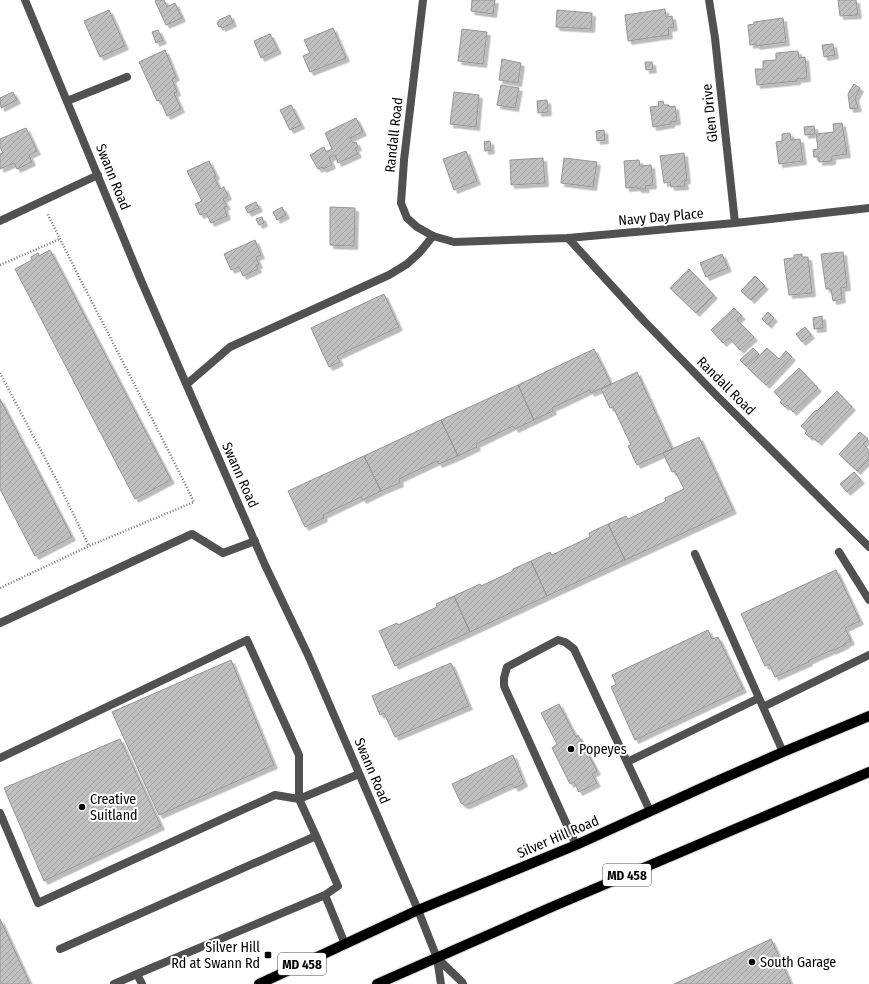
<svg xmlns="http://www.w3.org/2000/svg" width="869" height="984" font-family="'Fira Sans Condensed',sans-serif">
  <defs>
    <pattern id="building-hatch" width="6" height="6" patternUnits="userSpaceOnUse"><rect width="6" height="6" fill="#c0c0c0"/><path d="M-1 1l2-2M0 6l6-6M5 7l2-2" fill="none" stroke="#a3a3a3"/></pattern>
    <filter id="shadow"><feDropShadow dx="3.5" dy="3.5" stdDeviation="0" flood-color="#0004"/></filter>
  </defs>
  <rect width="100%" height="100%" fill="#fff"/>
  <!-- building -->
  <path fill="url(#building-hatch)" stroke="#959595" filter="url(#shadow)" d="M157 0H164L167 7 175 3 182 18 166 25 155 1Z
    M472 0H495L493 14 471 11Z
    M838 0H856L858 15 840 16Z
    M665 9 666 17 672 16 674 27 668 28 669 35 628 41 625 15Z
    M109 10 125 46 100 57 84 21Z
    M557 10 592 13 591 29 556 27Z
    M230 15 233 23 222 28 221 26 219 27 217 23 219 22V20Z
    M783 18 786 42 756 46V44L750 45 748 25 754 24V22Z
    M333 28 346 58 310 72 303 56 310 53 304 40Z
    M462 29 487 32 483 64 458 61Z
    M158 30 163 40 156 43 152 32Z
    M270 34 278 50 261 58 254 41Z
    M833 44 835 55 824 57 822 45Z
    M165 50 176 77 172 79 177 92 174 93 181 109 167 116 160 100 157 101 139 62Z
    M798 51 799 58 805 57 807 78 797 79V81L757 85 755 69H763V61L776 60V53Z
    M502 59 521 63 518 83 499 80Z
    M645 62H652L653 69 646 70Z
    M854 84 860 88 855 98 858 108 850 109 848 94Z
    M501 85 519 88 515 108 497 105Z
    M13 92 17 100 1 108 0 98Z
    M454 92 479 95 476 127 450 124Z
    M547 100 548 112 538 113 537 101Z
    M663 101 664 105H669V107L675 106 677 121 671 122V124L653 127 650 107 659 106 658 102Z
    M291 105 301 125 290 130 280 110Z
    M356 118 363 132 350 138 353 143 356 142 358 147 355 148 358 154 338 163 335 155 329 158 332 165 323 169V167L318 169 310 155 316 152V151L324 147 326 152 332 149 325 133Z
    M842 123 847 154 832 156V161L819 162V157H814L813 150 818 149 816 134 834 132 833 124Z
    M814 126 815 134 805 135 804 127Z
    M26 128 37 151 29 155 32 162 17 169 14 163 0 169V154L3 153 0 147V139Z
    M604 130 605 140 597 141 596 131Z
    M790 133 791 140 800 139 803 161 779 164 776 142 782 141V134Z
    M490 141 491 150 485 151 484 142Z
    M466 151 477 181 454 190 443 159Z
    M684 153 687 180 684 181 685 186 671 187 670 182 664 183 660 156Z
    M543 158 545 183 511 185 510 160Z
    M564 158 597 162 593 187 561 183Z
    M639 160 640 166 651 165 653 185 645 186 646 189H638L637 187 626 188 624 161Z
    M209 161 216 176 214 177 220 189 224 187 228 196 223 199 227 206 224 207 227 216 211 223 206 213 200 215 195 204 202 201 187 171Z
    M256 202 259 208 248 213 245 207Z
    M282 207 286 215 277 220 273 212Z
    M330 207 355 208 354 246 330 245Z
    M262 217 264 223 259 225 256 219Z
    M255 240 261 255 256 257 259 265H256L258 269 243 276 239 267 231 270 224 254Z
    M50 250 171 480 135 499 15 269 32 260 31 257 38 253 39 256Z
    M843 252 847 287 841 288 842 299 833 301 831 289H826L821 254Z
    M722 254 728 268 706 277 700 263Z
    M802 254V257H808L812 293 789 295 784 259 794 258V255Z
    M689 269 714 295 696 313 670 288Z
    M755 276 765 286 751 300 741 291Z
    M384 294 399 327 337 356 340 362 329 367 311 328Z
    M734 308 742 316 737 320 754 337 740 350 729 338 723 343 711 330Z
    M768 312 774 318 768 325 762 319Z
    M822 316 823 328 814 329 813 318Z
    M805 327 811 335 802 342 796 334Z
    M753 348 759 354 746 366 740 360Z
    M767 348 779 359 786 351 792 357 766 385 748 368Z
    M594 349 611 384 591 393 590 390 552 408 553 411 534 420 518 385Z
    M799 368 818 388 793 412 787 405 785 407 780 402 782 400 774 392Z
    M637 372 672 449 637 465 628 446 631 445 613 407 610 408 601 389Z
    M518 385 534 420 515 429 513 426 476 444 477 447 458 456 441 420Z
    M837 391 852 407 818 442 811 436 809 437 805 433 807 431 801 426 816 410 817 411Z
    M0 399 72 537 35 556 0 489Z
    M441 420 458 456 439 464 437 461 399 479 400 483 381 491 364 456Z
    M860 432 868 439 863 444 869 450V459L857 471 839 454Z
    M699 437 733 510 625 560 608 524 626 516 628 519 666 501 665 498 684 489 675 471 672 472 663 453Z
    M364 456 381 491 363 500 361 497 323 515 324 518 305 527 288 491Z
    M854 472 861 480 847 492 840 484Z
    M608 524 625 560 547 596 531 561 550 552 552 555 590 537 589 533Z
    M531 561 547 596 470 632 454 596 480 584 481 586 513 571V569Z
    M836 570 860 621 845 628 851 641 845 644V645L832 651V650L808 661 809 662 775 677 769 664 765 666 741 614Z
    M454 596 470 632 395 666 379 631 397 623 398 625 437 607 436 604Z
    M708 630 712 639 718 637 743 689 635 740 611 687 616 684 612 675Z
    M231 660 274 765 159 815 112 712Z
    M451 663 469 706 395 737 384 713 380 715 372 696Z
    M559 704 576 737 578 735 597 771 592 774 597 783 579 792 574 782 570 784 552 748 557 744 541 713Z
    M120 739 161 826 44 881 4 788Z
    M513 755 524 783 515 788 512 784 467 805H464L461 803 452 784Z
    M0 919 30 984H0Z
    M771 939 791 984H674Z"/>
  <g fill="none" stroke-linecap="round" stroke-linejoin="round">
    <!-- primary casing -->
    <g stroke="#dbdbdb" stroke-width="12">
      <path id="primary" d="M259 984 418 910 576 845 708 785 783 752 869 716
        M377 984 554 906 869 772"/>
    </g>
    <!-- path -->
    <path stroke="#737373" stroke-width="2.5" stroke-dasharray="1 2" stroke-linecap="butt" d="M0 265 60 239
      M0 373 57 481 89 546
      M0 588 89 546 194 502C146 405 95 310 47 213"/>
    <!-- lane -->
    <path stroke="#515151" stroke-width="8" d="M67 101 127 77
      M187 384 230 347 389 275 407 264 420 252 433 236
      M839 552 869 600
      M695 554 783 752
      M0 623 192 534 223 553 255 541
      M763 707 869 655
      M0 758 247 640 299 755V799L316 836 338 886 325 895 137 974
      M627 762 759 698
      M0 813 38 903 275 795 299 799 359 774
      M576 845 504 686V678L507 667 558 640 565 642 574 649 650 811
      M325 895 345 944
      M60 949 316 836
      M437 958 462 982 463 984
      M437 958 441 984
      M114 984 137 974 142 984"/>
    <!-- street -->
    <path stroke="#515151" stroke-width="8" d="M25 0 140 278 265 565 308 655 418 910 437 958
      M423 0 404 160 401 203 407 218 417 227 433 236 454 242 568 238 735 223 869 208
      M709 0 715 38 735 223
      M0 221 98 175
      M568 238 644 321 717 396 869 547"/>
    <!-- primary -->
    <use href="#primary" stroke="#000" stroke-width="10"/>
  </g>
  <!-- markers -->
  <g fill="#000" stroke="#fff" stroke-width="1.5">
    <circle cx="571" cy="749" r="4"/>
    <circle cx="82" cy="807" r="4"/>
    <rect x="264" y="951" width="8" height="8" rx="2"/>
    <circle cx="752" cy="962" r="4"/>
  </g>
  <g text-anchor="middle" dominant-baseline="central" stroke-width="4" stroke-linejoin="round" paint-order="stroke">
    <!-- shield labels -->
    <g fill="#fff" stroke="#4c4c4c" stroke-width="1">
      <rect x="603" y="864" width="48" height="22" rx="3"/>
      <rect x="278" y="953" width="48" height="22" rx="3"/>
    </g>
    <g font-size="13" font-weight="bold" fill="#000">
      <text x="627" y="875">MD 458</text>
      <text x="302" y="964">MD 458</text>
    </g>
    <!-- street labels -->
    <g font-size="14" fill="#000" stroke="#fff">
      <text transform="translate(710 113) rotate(-96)">Glen Drive</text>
      <text transform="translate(394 135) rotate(-84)">Randall Road</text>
      <text transform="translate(113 177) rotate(68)">Swann Road</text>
      <text transform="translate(661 217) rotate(-5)">Navy Day Place</text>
      <text transform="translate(726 386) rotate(45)">Randall Road</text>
      <text transform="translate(240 475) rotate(66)">Swann Road</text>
      <text transform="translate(372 771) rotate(67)">Swann Road</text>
      <text transform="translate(558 837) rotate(-23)">Silver Hill Road</text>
    </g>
    <!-- poi labels -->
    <g font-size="14" fill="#000" stroke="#fff" text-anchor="start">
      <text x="579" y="749">Popeyes</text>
      <text x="90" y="799">Creative<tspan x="90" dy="16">Suitland</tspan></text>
      <text x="260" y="947" text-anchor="end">Silver Hill<tspan x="260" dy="16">Rd at Swann Rd</tspan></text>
      <text x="760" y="962">South Garage</text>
    </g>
  </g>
</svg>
